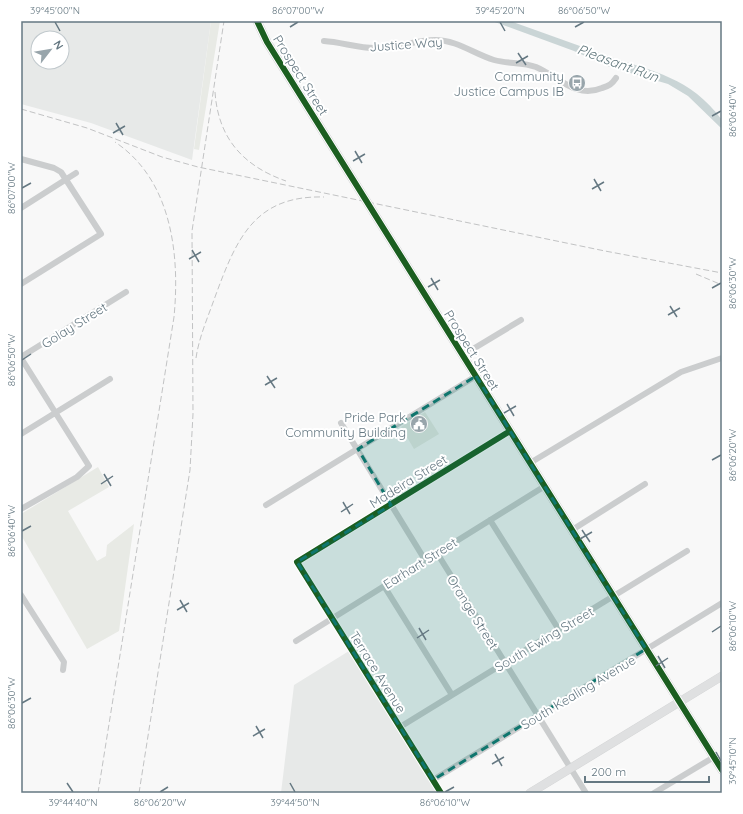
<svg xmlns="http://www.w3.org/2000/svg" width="743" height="814" font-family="Quicksand,sans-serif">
  <rect width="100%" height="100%" fill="#f8f8f8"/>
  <!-- built -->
  <path fill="#e7e9e8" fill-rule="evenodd" d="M21 21H211L192 160 91 123 21 104ZM38 38H62V62H38Z
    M349 651 437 793H281L294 685Z"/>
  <!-- green -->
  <path fill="#e8eae5" d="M211 21H220L199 150 194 149Z
    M425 412 439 434 414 449 401 427Z
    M98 467 109 487 68 511 97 561 106 556 107 545 134 524 119 631 87 649 21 535V514Z"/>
  <!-- water -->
  <path fill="#cad5d6" d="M492 21H510C543 33 575 44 608 56 654 72 690 77 722 120V129L688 96 668 84 610 67 574 51Z"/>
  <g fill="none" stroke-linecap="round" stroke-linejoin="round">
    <!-- major casing -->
    <g stroke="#d4d5d6" stroke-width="9">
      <path id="major" d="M257 21 267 42 722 770
        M530 793 722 676"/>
    </g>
    <!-- minor -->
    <path stroke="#cbcdce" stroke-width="6" d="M324 41C341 42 358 48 375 48 396 49 414 40 435 40 457 40 474 54 494 60 508 64 523 62 536 67 559 77 576 99 602 88 609 86 612 84 616 78
      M21 159 54 168 61 172 101 234 21 284
      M21 208 76 173
      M463 355 521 320
      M21 357 126 292
      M21 358 89 466 77 477 21 509
      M341 423 425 560
      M21 434 110 379
      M530 463 681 372 722 358
      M266 505 476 376
      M490 520 559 630
      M572 530 645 484
      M437 553 586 793
      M384 586 452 695
      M21 595 64 662 63 670
      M296 641 545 486
      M400 727 687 551
      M433 780 722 603
      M441 793 297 562 510 431
      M654 793 714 757"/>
    <!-- major -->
    <use href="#major" stroke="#dfe0e1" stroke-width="8"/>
    <!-- rail -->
    <path stroke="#c2c3c4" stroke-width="1" stroke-dasharray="6 3" stroke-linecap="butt" d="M215 92C218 138 243 166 286 181
      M21 109 87 128 162 157 198 167 605 251 722 273
      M696 274 722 285
      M196 358C199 337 208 317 215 297 236 240 254 195 324 197
      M98 793 174 317C180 255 172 180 115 142
      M139 793 190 470 193 414 192 231 224 21"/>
    <!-- cycleway casing -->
    <g stroke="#fff" stroke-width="8">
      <path id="cycleway" d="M257 21 267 42 722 770
        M441 793 297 562 510 431"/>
    </g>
    <!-- cycleway -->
    <use href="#cycleway" stroke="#1b5e20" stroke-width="6"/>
  </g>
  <!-- marked area -->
  <path fill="#0f766e" fill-opacity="0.2" stroke="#0f766e" stroke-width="3" stroke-dasharray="8 5" stroke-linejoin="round" d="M476 376 646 649 433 780 297 562 391 505 358 449Z"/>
  <!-- ticks -->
  <path fill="none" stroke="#657882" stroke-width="1.5" d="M55 22 60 31M500 22 505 31M290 27 298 22M575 27 584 22M518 53 526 65M516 63 528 56M712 116 721 111M116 123 123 135M113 133 125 126M355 151 362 163M353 161 365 154M594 179 601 191M22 188 31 183M592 189 604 182M192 250 199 262M189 259 201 252M431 278 438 290M428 287 440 280M712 288 721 283M670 306 677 317M668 315 680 308M22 360 31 354M267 376 275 388M265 385 277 378M507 404 514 416M504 413 516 406M712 460 721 455M104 474 111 486M101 484 113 476M343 502 350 514M341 512 353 504M582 530 590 542M22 531 31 526M580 539 592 532M180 600 187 612M177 610 189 603M419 628 426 640M712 632 721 626M417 638 429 630M658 656 665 668M656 666 668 658M22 703 31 698M256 726 263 738M253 736 265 729M716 752 721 761M495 754 502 766M492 764 504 757M67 783 73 792M290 783 295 792M160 792 168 787M445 792 454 787"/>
  <!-- icons -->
  <defs>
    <g id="bus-disc" transform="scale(0.9)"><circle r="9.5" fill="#98a5ab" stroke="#fff"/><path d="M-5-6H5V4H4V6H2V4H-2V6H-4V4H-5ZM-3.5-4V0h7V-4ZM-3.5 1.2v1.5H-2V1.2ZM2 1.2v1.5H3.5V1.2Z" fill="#fff"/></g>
    <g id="civic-disc" transform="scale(0.9)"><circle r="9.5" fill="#98a5ab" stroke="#fff"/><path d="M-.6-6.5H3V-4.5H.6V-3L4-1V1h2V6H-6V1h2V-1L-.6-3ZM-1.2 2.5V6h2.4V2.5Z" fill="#fff"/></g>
  </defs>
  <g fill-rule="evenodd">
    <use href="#bus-disc" x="577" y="83"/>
    <use href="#civic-disc" x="419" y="424"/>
  </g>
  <g text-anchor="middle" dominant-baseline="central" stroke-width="4" stroke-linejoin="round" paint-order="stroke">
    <!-- street labels -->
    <g font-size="13" fill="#657882" stroke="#fff">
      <text transform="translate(406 44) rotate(-4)">Justice Way</text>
      <text transform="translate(301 75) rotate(58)">Prospect Street</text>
      <text transform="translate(74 325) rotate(-32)">Golay Street</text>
      <text transform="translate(472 350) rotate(58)">Prospect Street</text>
      <text transform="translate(408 481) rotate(-32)">Madeira Street</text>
      <text transform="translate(420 563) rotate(-32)">Earhart Street</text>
      <text transform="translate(473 612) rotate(58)">Orange Street</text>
      <text transform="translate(544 639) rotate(-31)">South Ewing Street</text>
      <text transform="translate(378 672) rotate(58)">Terrace Avenue</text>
      <text transform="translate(578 692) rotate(-31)">South Kealing Avenue</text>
    </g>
    <!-- poi labels -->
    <g font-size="13" fill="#657882" stroke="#fff" text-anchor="end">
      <text x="564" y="76">Community<tspan x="564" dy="15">Justice Campus IB</tspan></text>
      <text x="406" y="417">Pride Park<tspan x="406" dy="15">Community Building</tspan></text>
    </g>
    <!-- water labels -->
    <g font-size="14" font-style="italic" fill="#60777c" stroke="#fff">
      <text transform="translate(618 63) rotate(20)">Pleasant Run</text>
    </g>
  </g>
  <!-- border -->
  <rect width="743" height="814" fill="none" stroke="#ffffff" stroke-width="44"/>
  <!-- north arrow -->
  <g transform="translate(50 50) rotate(59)"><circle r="19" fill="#ffffff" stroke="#c1c9cd"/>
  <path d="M0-3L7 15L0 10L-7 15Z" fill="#98a5ab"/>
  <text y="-6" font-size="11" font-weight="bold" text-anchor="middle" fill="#657882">N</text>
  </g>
  <!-- scale -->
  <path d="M585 776v6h124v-6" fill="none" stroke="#657882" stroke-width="2"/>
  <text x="591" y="776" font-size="12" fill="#657882" stroke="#ffffff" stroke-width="3" paint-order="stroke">200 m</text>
  <rect x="22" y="22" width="699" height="770" fill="none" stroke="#657882" stroke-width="1.5"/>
  <g font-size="10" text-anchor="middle" fill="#657882">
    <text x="55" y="14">39°45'00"N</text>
    <text x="298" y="14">86°07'00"W</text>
    <text x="500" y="14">39°45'20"N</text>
    <text x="584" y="14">86°06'50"W</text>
    <text transform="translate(732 111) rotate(-90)" y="4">86°06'40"W</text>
    <text transform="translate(11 188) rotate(-90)" y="4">86°07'00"W</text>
    <text transform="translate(732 283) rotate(-90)" y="4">86°06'30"W</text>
    <text transform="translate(11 360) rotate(-90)" y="4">86°06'50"W</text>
    <text transform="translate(732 455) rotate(-90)" y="4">86°06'20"W</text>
    <text transform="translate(11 531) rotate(-90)" y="4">86°06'40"W</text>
    <text transform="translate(732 626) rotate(-90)" y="4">86°06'10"W</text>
    <text transform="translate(11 703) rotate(-90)" y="4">86°06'30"W</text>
    <text transform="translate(732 761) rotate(-90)" y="4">39°45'10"N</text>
    <text x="73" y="806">39°44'40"N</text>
    <text x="160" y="806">86°06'20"W</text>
    <text x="295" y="806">39°44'50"N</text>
    <text x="445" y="806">86°06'10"W</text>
  </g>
</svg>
